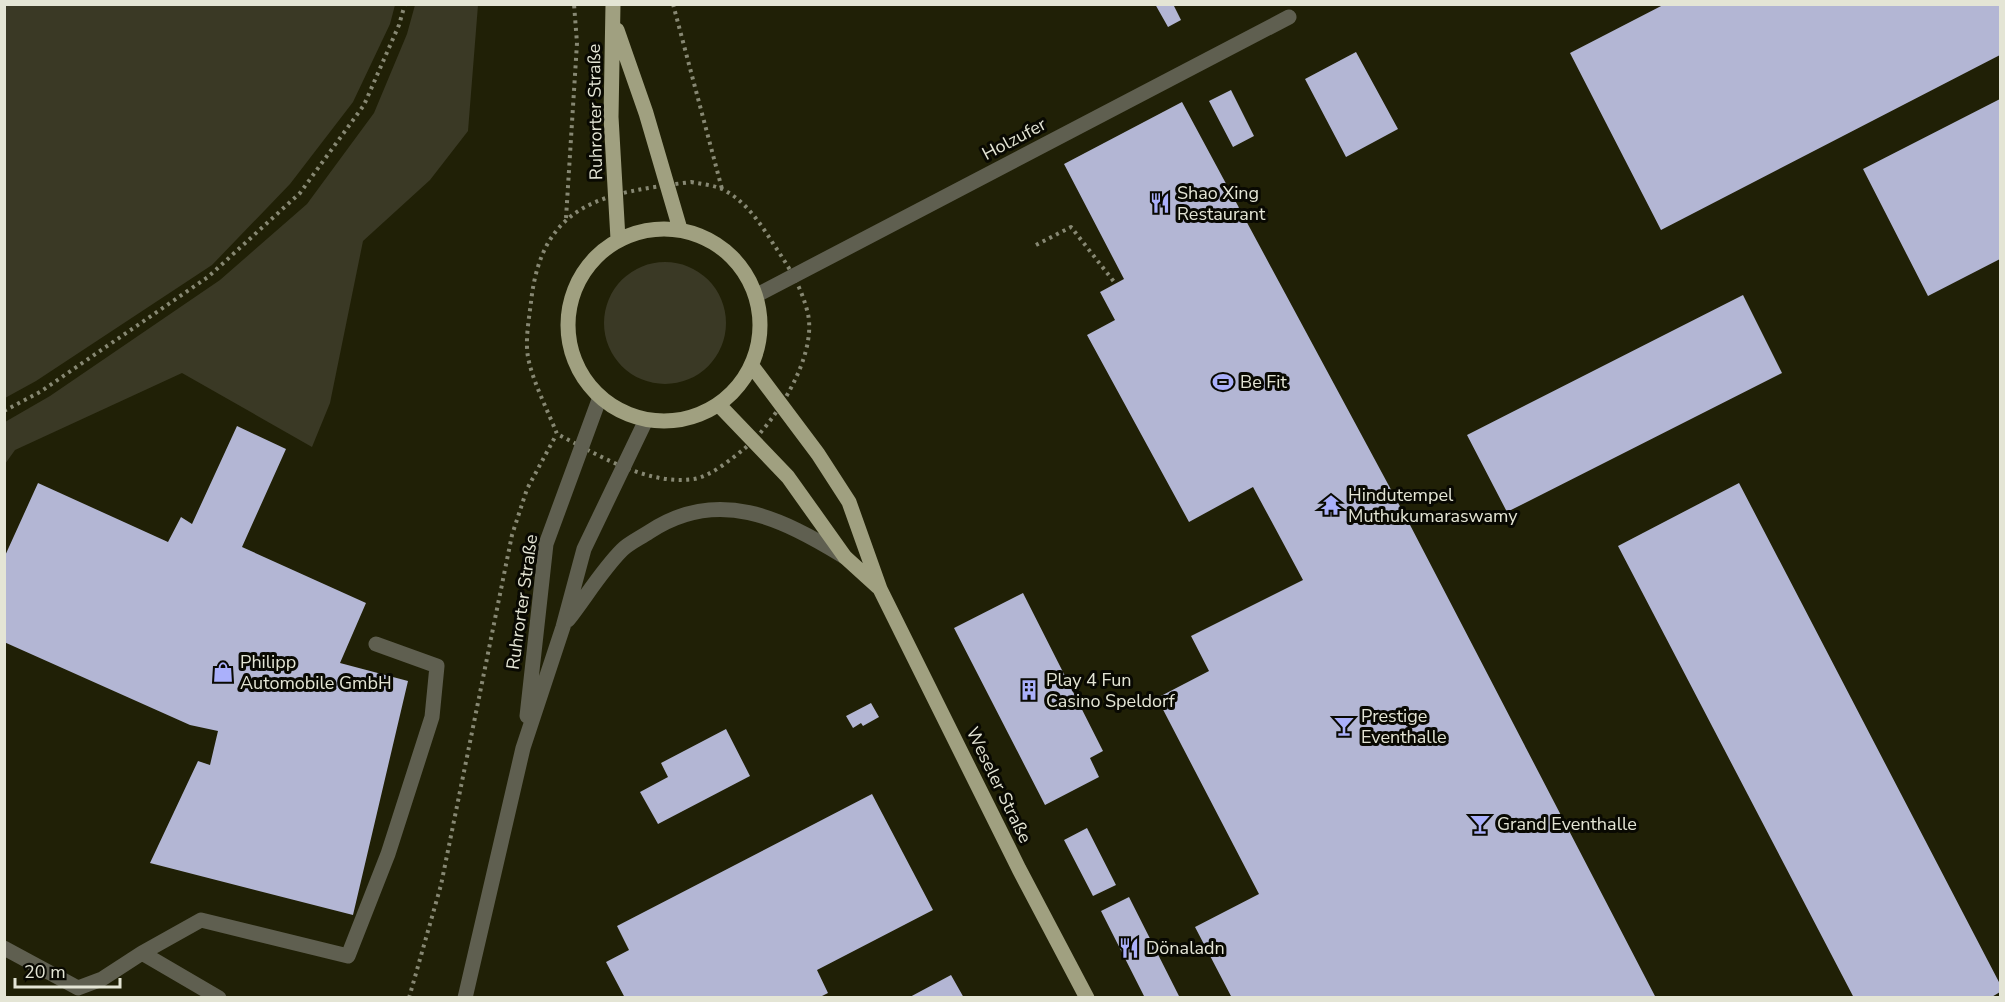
<svg xmlns="http://www.w3.org/2000/svg" width="2005" height="1002" font-family="'Nunito Sans',sans-serif">
  <rect width="100%" height="100%" fill="#202006"/>
  <!-- green -->
  <path fill="#3a3925" d="M4 5H395L390 24 353 102 290 184 212 265 36 381 5 398Z
    M415 5H478L468 131 430 180 363 241 330 403 312 447 182 373 15 450 5 464V422L50 396 220 280 307 204 374 113 407 34Z
    M604 323a61 61 0 1 1 122 0a61 61 0 1 1-122 0Z"/>
  <!-- building -->
  <path fill="#b3b6d4" d="M1155 4H1173L1181 20 1168 27Z
    M1665 4H2000V55L1661 230 1570 53Z
    M1356 52 1398 129 1346 157 1305 79Z
    M1231 90 1254 136 1233 147 1209 101Z
    M2000 99V259L1928 296 1863 169Z
    M1182 102 1409 523 1656 998H1232L1195 927 1259 894 1157 698 1209 671 1191 636 1303 580 1253 487 1189 522 1087 335 1115 320 1100 292 1124 279 1064 164Z
    M1743 295 1782 373 1507 512 1467 435Z
    M237 426 286 449 242 547 366 603 340 663 408 681 353 915 150 863 198 761 210 765 218 731 190 725 4 642V558L38 483 168 542 181 517 192 524Z
    M1739 483 2000 984V992L1990 998H1854L1618 546Z
    M1023 593 1103 751 1090 758 1099 777 1045 805 954 628Z
    M871 703 879 717 863 726 861 723 853 728 846 716Z
    M726 729 750 776 658 824 640 792 668 777 661 763Z
    M872 794 933 910 817 970 828 993 818 998H625L606 962 629 950 617 926Z
    M1087 828 1116 885 1093 896 1064 840Z
    M1129 897 1180 998H1145L1101 911Z
    M951 975 964 998H908Z"/>
  <g fill="none" stroke-linecap="round" stroke-linejoin="round">
    <!-- path -->
    <path stroke="#878873" stroke-width="4" stroke-dasharray="3 4.5" stroke-linecap="butt" d="M673 4 722 189
      M691 182C701 184 713 185 722 189 745 200 761 224 774 245 789 267 802 288 808 314 817 357 775 423 744 449 730 460 711 476 694 479 647 486 597 454 557 434 548 411 532 380 528 357 525 340 529 319 531 302 542 201 605 193 691 182Z
      M566 218 577 43 574 4
      M1036 245 1071 227 1115 283
      M4 411 40 392 208 277 300 193 364 105 399 25 405 4
      M409 998 441 885 512 535 527 489 555 437"/>
    <!-- minor -->
    <path stroke="#5f5f50" stroke-width="15" d="M757 295 1289 17
      M568 620C586 597 602 570 622 550 629 543 640 538 649 532 718 486 781 518 845 557
      M527 716 546 544 600 397
      M4 948 78 988 102 979 142 953 219 998
      M142 953 201 920 348 956 388 854 432 717 437 666 376 644
      M465 998 523 748 563 627 584 549 646 420"/>
    <!-- major -->
    <path stroke="#a0a080" stroke-width="15" d="M613 4 611 117 618 239
      M617 30 646 113 680 229
      M568 325a96 96 0 1 1 192 0a96 96 0 1 1-192 0Z
      M752 366 818 454 849 502 880 589 1019 869 1087 998
      M719 405 788 477 845 557 878 587"/>
  </g>
  <!-- icons -->
  <defs>
    <g id="restaurant-bare" transform="scale(1.62)"><path d="M-5-6h1v4h1v-4h1v4h1v-4h1v5L-1.5 .5V6h-2V.5L-5-1ZM5-6V6H3V1.5H1.5Q1.5-4 5-6Z" fill="#aab0fb" stroke="#090902" stroke-width="2.5" paint-order="stroke"/></g>
    <g id="stadium-bare" transform="scale(1.62)"><path d="M0-5a6.5 5 0 1 0 0 10a6.5 5 0 1 0 0-10ZM-3.5-1.8h7v3.6h-7Z" fill="#aab0fb" stroke="#090902" stroke-width="2.5" paint-order="stroke"/></g>
    <g id="temple-bare" transform="scale(1.62)"><path d="M0-6L5-2H3V0L6.5 2.5H4V6H1.5V3h-3V6H-4V2.5H-6.5L-3 0V-2H-5Z" fill="#aab0fb" stroke="#090902" stroke-width="2.5" paint-order="stroke"/></g>
    <g id="shop-bare" transform="scale(1.62)"><path d="M-5-2.5h2.3a2.7 3.5 0 0 1 5.4 0H5L5.5 6h-11ZM-1.5-2.5h3a1.5 2.3 0 0 0-3 0Z" fill="#aab0fb" stroke="#090902" stroke-width="2.5" paint-order="stroke"/></g>
    <g id="building-bare" transform="scale(1.62)"><path d="M-4-6H4V6H1V3H-1V6H-4ZM-2.5-4.3h1.7v1.8h-1.7ZM.8-4.3h1.7v1.8H.8ZM-2.5-1h1.7V.8h-1.7ZM.8-1h1.7V.8H.8Z" fill="#aab0fb" stroke="#090902" stroke-width="2.5" paint-order="stroke"/></g>
    <g id="bar-bare" transform="scale(1.62)"><path d="M-6-5H6L.8 .8V4.5H3.5V6h-7V4.5H-.8V.8Z" fill="#aab0fb" stroke="#090902" stroke-width="2.5" paint-order="stroke"/></g>
  </defs>
  <g fill-rule="evenodd">
    <use href="#restaurant-bare" x="1160" y="203"/>
    <use href="#stadium-bare" x="1223" y="382"/>
    <use href="#temple-bare" x="1331" y="505"/>
    <use href="#shop-bare" x="223" y="672"/>
    <use href="#building-bare" x="1029" y="690"/>
    <use href="#bar-bare" x="1344" y="726"/>
    <use href="#bar-bare" x="1480" y="824"/>
    <use href="#restaurant-bare" x="1129" y="948"/>
  </g>
  <g text-anchor="middle" dominant-baseline="central" stroke-width="6" stroke-linejoin="round" paint-order="stroke">
    <!-- street labels -->
    <g font-size="18" fill="#e4e5d5" stroke="#090902">
      <text transform="translate(595 112) rotate(-91)">Ruhrorter Straße</text>
      <text transform="translate(1014 139) rotate(-28)">Holzufer</text>
      <text transform="translate(522 602) rotate(-82)">Ruhrorter Straße</text>
      <text transform="translate(999 785) rotate(64)">Weseler Straße</text>
    </g>
    <!-- poi labels -->
    <g font-size="18" fill="#e4e5d5" stroke="#090902" text-anchor="start">
      <text x="1177" y="193">Shao Xing<tspan x="1177" dy="21">Restaurant</tspan></text>
      <text x="1240" y="382">Be Fit</text>
      <text x="1348" y="495">Hindutempel<tspan x="1348" dy="21">Muthukumaraswamy</tspan></text>
      <text x="240" y="662">Philipp<tspan x="240" dy="21">Automobile GmbH</tspan></text>
      <text x="1046" y="680">Play 4 Fun<tspan x="1046" dy="21">Casino Speldorf</tspan></text>
      <text x="1361" y="716">Prestige<tspan x="1361" dy="21">Eventhalle</tspan></text>
      <text x="1497" y="824">Grand Eventhalle</text>
      <text x="1146" y="948">Dönaladn</text>
    </g>
  </g>
  <!-- border -->
  <rect width="2005" height="1002" fill="none" stroke="#e4e5d5" stroke-width="12"/>
  <!-- scale -->
  <path d="M15 978v9h105v-9" fill="none" stroke="#e4e5d5" stroke-width="3"/>
  <text x="24" y="978" font-size="18" fill="#e4e5d5" stroke="#090902" stroke-width="4.5" paint-order="stroke">20 m</text>
</svg>
